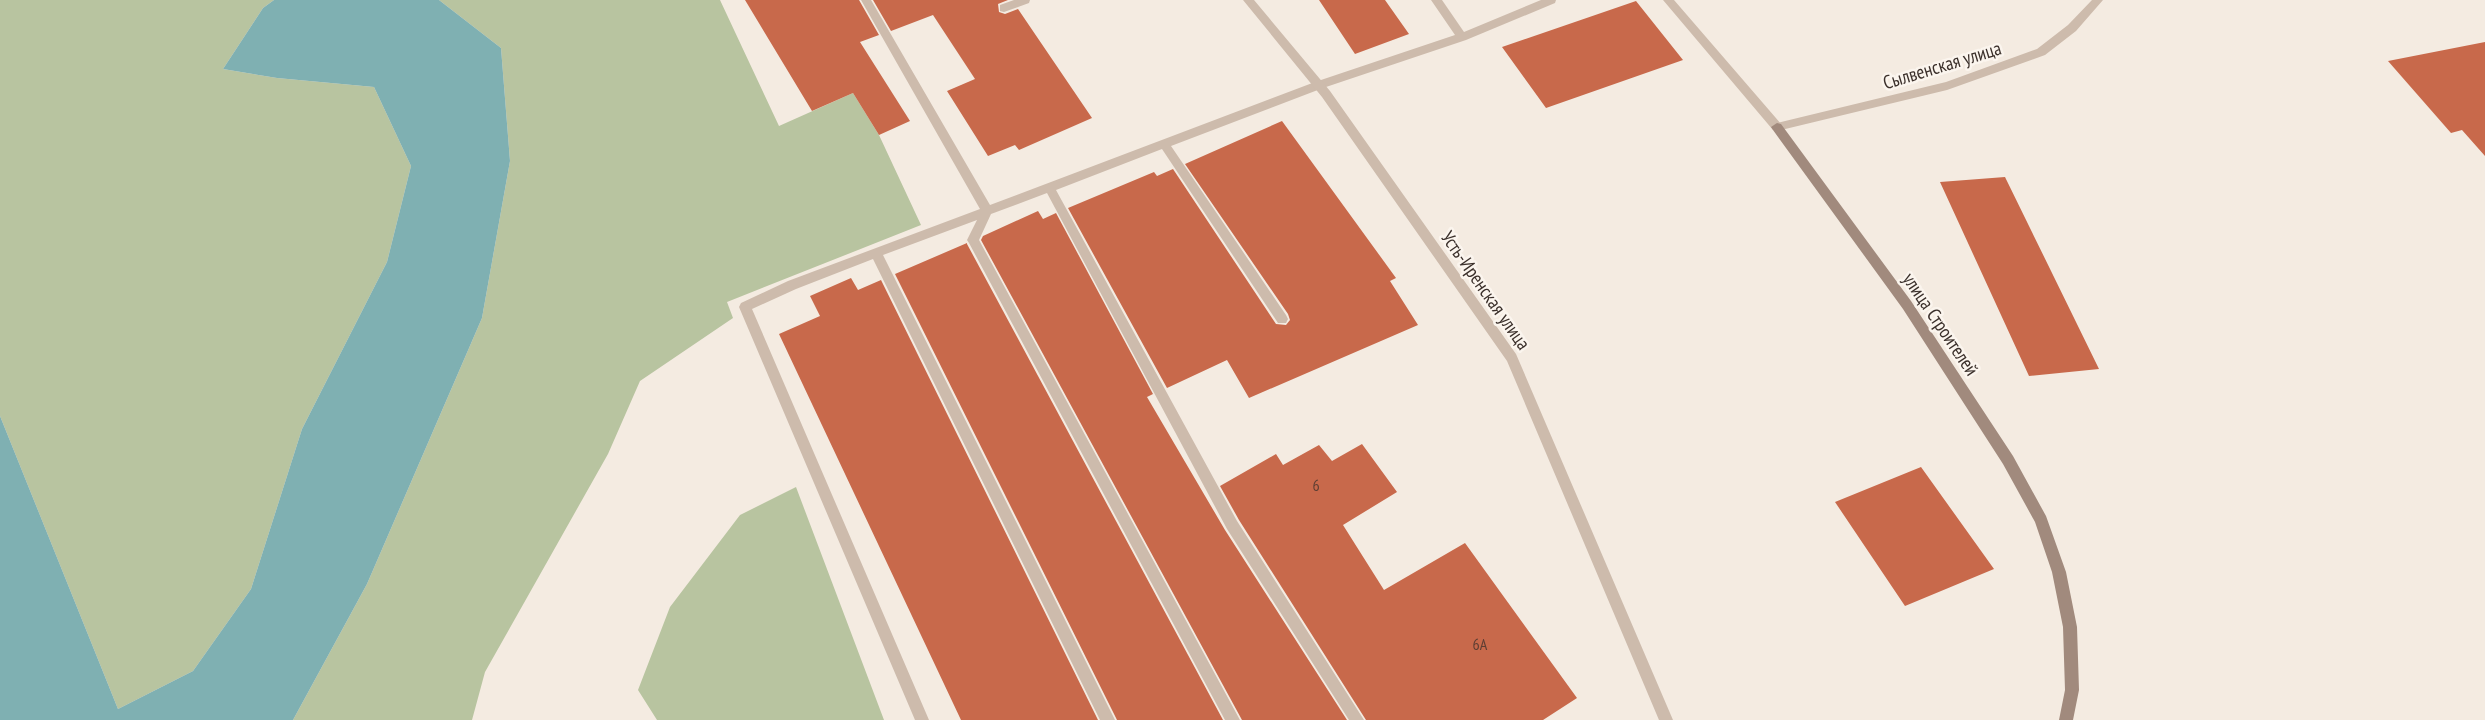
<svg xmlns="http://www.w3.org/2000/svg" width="2485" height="720" font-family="'PT Sans Narrow',sans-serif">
  <rect width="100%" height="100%" fill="#f4ebe1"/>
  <!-- green -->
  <path fill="#b8c4a0" d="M0 0H274L263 8 223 69 277 78 374 87 411 166 387 262 302 429 251 589 193 671 118 709 0 416Z
    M439 0H720L779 126 853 93 879 135 921 225 727 302 733 318 640 381 608 454 485 672 472 720H293L367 584 482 318 510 161 501 48Z
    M796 487 884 720H657L638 690 670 607 740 515Z"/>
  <!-- water -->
  <path fill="#7fb0b2" d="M274 0H439L501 48 510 161 482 318 367 584 293 720H0V416L118 709 193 671 251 589 302 429 387 262 411 166 374 87 277 78 223 69 263 8Z"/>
  <!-- building -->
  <path fill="#c8694b" d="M745 0H859L879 35 860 42 910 121 879 135 853 93 812 111Z
    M873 0H1008L998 4 999 12 1005 14 1018 9 1092 118 1019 150 1015 145 988 156 947 91 975 79 933 15 891 31Z
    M1319 0H1385L1409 34 1355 54Z
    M1636 1 1683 60 1546 108 1502 47Z
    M2485 42V156L2462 130 2451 133 2388 61Z
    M1282 121 1396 278 1390 281 1418 325 1249 398 1227 360 1167 388 1068 208 1154 172 1157 176 1173 169 1276 324 1286 325 1290 320 1288 314 1185 164Z
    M2005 177 2099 369 2029 376 1940 182Z
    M1038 211 1043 219 1056 213 1153 394 1147 397 1225 530 1347 720H1242L981 240 983 236Z
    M967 243V244L1223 720H1117L895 274Z
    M851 278 858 290 881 280 1098 720H961L779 334 820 316 810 296Z
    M1362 444 1397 492 1343 525 1384 590 1465 543 1577 698 1543 720H1366L1239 520 1220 486 1276 454 1283 465 1319 445 1332 461Z
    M1921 467 1994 569 1905 606 1835 502Z"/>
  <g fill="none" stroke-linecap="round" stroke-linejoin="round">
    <!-- lane -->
    <path fill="#cdbbac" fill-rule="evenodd" d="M861 0H871L990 205 1315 82 1455 35 1431 0H1442L1464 32 1541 0H1556L1555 3 1466 40 1323 88 1171 146 1286 315 1288 319 1286 323H1278L1162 149 1056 190 1237 521 1364 720H1349L1227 529 1047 193 991 214 979 240 1240 720H1225L969 243 967 240 977 220 883 255 1115 720H1100L873 259 796 289 752 309 929 720H915L739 307 741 303 788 281 980 209Z
      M1014 0H1030L1029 3 1004 12 1000 11V5Z
      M1663 0H1674L1781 124 1783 127 1781 130H1773Z"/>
    <!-- street -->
    <path fill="#cdbbac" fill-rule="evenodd" d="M1243 0H1254L1330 91 1516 354 1673 720H1659L1507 361 1322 97Z
      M2092 0H2103L2076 31 2045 55 1947 90 1777 131 1771 127 1777 123 1946 82 2037 49 2068 25Z"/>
    <!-- secondary -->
    <path fill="#a18a7d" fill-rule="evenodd" d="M1777 123 1781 124 1911 301 2013 456 2046 516 2066 572 2077 627 2079 690 2073 720H2059L2065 690 2063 627 2052 572 2035 522 2003 464 1903 309 1773 130 1771 127Z"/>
  </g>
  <g text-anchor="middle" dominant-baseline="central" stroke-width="5" stroke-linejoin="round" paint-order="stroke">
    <!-- number labels -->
    <g font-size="16" fill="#5e3e33">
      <text x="1316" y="485">6</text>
      <text x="1480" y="644">6А</text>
    </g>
    <!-- street labels -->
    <g font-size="19" fill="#3b302b" stroke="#fbf5ee">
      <text transform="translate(1942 65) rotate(-17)">Сылвенская улица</text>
      <text transform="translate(1486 290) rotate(55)">Усть-Иренская улица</text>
      <text transform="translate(1941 324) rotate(56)">улица Строителей</text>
    </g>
  </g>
</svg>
